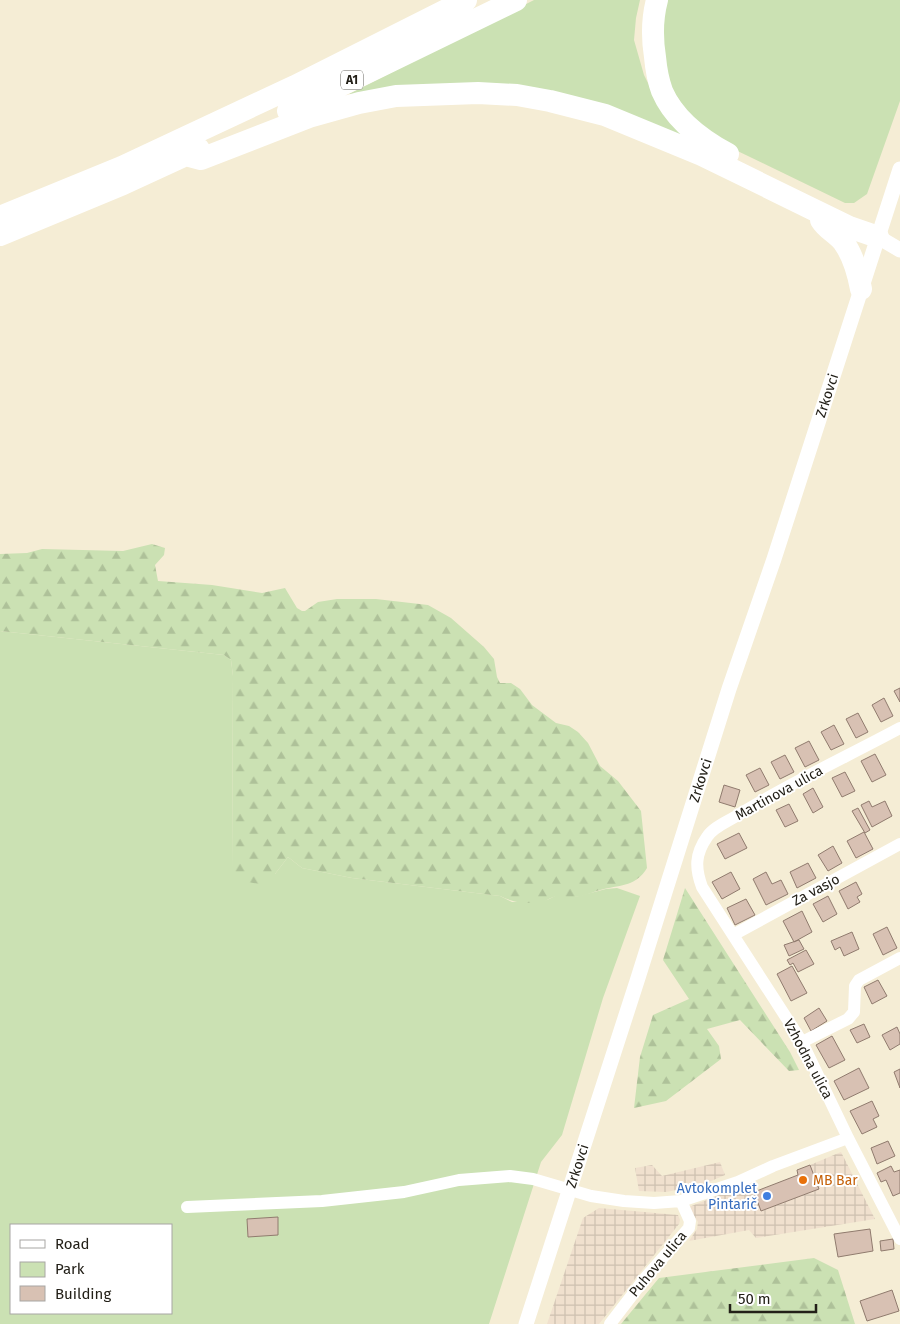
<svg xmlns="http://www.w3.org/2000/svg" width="900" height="1324" font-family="'Fira Sans',sans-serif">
  <defs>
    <pattern id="industrial-grid" width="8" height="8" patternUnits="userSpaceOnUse" patternTransform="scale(1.25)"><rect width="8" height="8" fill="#f0e0ce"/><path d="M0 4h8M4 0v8" fill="none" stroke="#cec0b0"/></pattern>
    <pattern id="forest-firs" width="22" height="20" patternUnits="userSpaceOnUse" patternTransform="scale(1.25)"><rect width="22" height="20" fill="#cbe1b3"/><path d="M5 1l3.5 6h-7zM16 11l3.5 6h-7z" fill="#aec199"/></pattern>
  </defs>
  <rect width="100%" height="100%" fill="#f5edd5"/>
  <!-- industrial -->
  <path fill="url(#industrial-grid)" d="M841 1152 875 1219 756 1238 749 1230 689 1241 697 1229 698 1222 689 1207 750 1183 762 1211 819 1189 810 1165Z
    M720 1162 725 1175 702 1185 666 1192 639 1191 635 1168 652 1165 662 1176Z
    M599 1208 678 1215 680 1220 679 1224 599 1324H547L583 1218Z"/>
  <!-- green -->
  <path fill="#cbe1b3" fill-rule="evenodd" d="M534 0H640L636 18 634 40 644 75 659 105 700 145 603 107 349 94Z
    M664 0H900V101L867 194 854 203H845L723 144 696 126 661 72Z
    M0 631 224 655 231 660 233 676 232 870 275 874 288 857 302 868 352 878 500 896 512 902 547 900 557 895 575 897 606 889 617 888 640 896 603 998 562 1135 541 1162 489 1324H0ZM11 1225H171V1313H11Z"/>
  <!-- forest -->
  <path fill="url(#forest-firs)" d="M152 544 165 548 164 555 155 565 158 581 212 585 262 593 285 588 297 608 302 611H305L318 602 337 599H376L428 605 451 618 484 647 494 659 497 677 500 683H511L520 689 532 705 556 723 569 726 578 732 588 743 600 766 618 781 641 811 647 868C636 886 622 885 604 889 594 891 584 897 574 897 569 898 564 896 559 896 554 896 549 899 545 901 529 905 514 903 500 896L352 878 302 868 288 857 275 874 259 884 237 880 232 870 233 676 231 660 224 655 0 631V554L27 553 42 549 123 551Z
    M685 888 790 1052 799 1070 789 1071 740 1020 707 1029 719 1046 721 1059 666 1101 634 1108 640 1057 653 1015 689 999 663 960Z
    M814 1258 838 1270 855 1324H621L659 1278Z"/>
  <!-- building -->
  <path fill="#d8c1b3" stroke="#907b6e" d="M900 688V702L894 691Z
    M884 698 893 716 881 722 872 705Z
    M858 713 868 732 856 738 846 719Z
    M834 725 844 744 831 750 821 732Z
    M809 741 819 760 805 767 795 748Z
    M875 754 886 775 872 782 861 761Z
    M785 755 794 772 780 779 771 762Z
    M760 768 769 785 755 792 746 775Z
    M845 772 855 791 842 797 832 778Z
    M724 785 740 790 735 807 719 802Z
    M813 788 823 807 813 813 803 794Z
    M869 801 872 807 885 801 892 816 872 827 861 805Z
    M789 804 798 821 785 827 776 810Z
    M858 808 870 830 865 833 852 811Z
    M864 832 873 849 856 858 847 841Z
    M739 833 747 848 725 859 717 844Z
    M833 846 842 863 828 871 818 855Z
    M808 863 816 878 797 888 790 872Z
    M731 872 740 889 722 899 712 882Z
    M766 872 772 884 781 880 788 894 766 905 753 879Z
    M856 882 862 894 857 897 860 902 848 909 839 891Z
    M828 896 837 914 823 922 813 904Z
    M746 899 755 915 735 925 727 908Z
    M802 911 812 932 794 942 783 921Z
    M887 927 897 948 883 955 873 934Z
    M852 932 859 949 844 956 840 947 835 950 831 941Z
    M799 940 804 949 789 956 784 945Z
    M806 950 814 964 798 972 793 963 790 965 787 960Z
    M792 966 807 993 791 1001 777 974Z
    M878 980 887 996 872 1004 864 987Z
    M819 1008 827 1021 811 1031 804 1018Z
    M864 1024 870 1037 857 1043 850 1030Z
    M897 1027 900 1034V1044L890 1050 882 1035Z
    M832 1036 845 1060 829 1068 816 1045Z
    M859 1068 869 1088 844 1100 834 1081Z
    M900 1069V1088L894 1072Z
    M872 1101 879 1116 873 1119 877 1127 862 1134 850 1111Z
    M888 1141 895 1156 877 1164 871 1148Z
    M810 1165 819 1189 761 1211 754 1192 798 1175 797 1170Z
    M891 1166 894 1172 900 1170V1193L893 1196 886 1180 881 1182 877 1173Z
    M278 1217V1235L248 1237 247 1219Z
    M870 1229 873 1251 838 1257 834 1234Z
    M893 1239 894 1249 881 1251 880 1241Z
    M892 1290 899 1311 867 1321 860 1301Z"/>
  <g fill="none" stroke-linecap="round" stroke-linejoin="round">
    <!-- minor -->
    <path stroke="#fff" stroke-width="12" d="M900 728C846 757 790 783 738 815 729 821 713 827 707 837 695 854 695 868 702 887L802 1042 848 1138 900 1239
      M733 935 900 844
      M802 1042 848 1019 854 1012 855 986 859 980 900 958
      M187 1207 322 1201 404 1192 459 1180 510 1176 533 1179 591 1196 624 1201 654 1203 681 1201 738 1182 773 1166 848 1138
      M610 1324 646 1277 689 1228 690 1221 681 1201"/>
    <!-- tertiary -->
    <g stroke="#fff" stroke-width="15">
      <path d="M878 237 900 250"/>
      <path id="s1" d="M526 1324 638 978 729 689 774 559 900 169"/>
    </g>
    <!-- motorway -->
    <path stroke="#fff" stroke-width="22" d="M657 0C652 19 652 38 655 57 656 68 658 80 662 91 674 119 702 140 728 154
      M288 111 516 0
      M186 155 201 159 309 117 359 103 396 96 478 93 517 95 550 101 605 115 702 155 849 227 878 237
      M0 217 122 167 295 86 466 0
      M821 220C827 230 838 234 844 243 854 257 858 273 861 289
      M0 235 123 184 199 149"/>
  </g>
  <!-- markers -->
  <circle fill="#e8710a" stroke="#fff" stroke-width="2" cx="803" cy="1180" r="5"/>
  <circle fill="#3f7fe0" stroke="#fff" stroke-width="2" cx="767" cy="1196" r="5"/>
  <g text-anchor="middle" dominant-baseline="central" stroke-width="4" stroke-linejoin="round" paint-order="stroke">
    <!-- shield labels -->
    <rect fill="#fff" stroke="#65635d" stroke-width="1" x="341" y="70.5" width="22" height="19" rx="4"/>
    <g font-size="12" font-weight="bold" fill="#232018">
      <text x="352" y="80">A1</text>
    </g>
    <!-- street labels -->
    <g font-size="14" fill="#232018" stroke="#fff">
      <text stroke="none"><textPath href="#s1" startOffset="976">Zrkovci</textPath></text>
      <text stroke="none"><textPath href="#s1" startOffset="571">Zrkovci</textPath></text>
      <text transform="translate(779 793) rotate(-29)">Martinova ulica</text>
      <text transform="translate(816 890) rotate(-28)">Za vasjo</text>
      <text transform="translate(808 1059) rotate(62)">Vzhodna ulica</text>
      <text stroke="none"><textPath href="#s1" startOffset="166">Zrkovci</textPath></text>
      <text transform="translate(658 1264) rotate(-50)">Puhova ulica</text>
    </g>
    <!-- food labels -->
    <g font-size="14" fill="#c56008" stroke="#fff" text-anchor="start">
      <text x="813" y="1180">MB Bar</text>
    </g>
    <!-- shop labels -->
    <g font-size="14" fill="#366cbe" stroke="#fff" text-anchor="end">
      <text x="757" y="1188">Avtokomplet<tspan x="757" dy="16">Pintarič</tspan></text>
    </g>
  </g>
  <!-- legend -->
  <rect x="10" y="1224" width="162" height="90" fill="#ffffff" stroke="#a7a6a3"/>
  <rect x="20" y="1240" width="25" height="8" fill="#ffffff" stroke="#a7a6a3"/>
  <text x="55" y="1249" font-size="15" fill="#232018">Road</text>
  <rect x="20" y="1262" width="25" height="15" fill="#cbe1b3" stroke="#a7a6a3"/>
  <text x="55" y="1274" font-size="15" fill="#232018">Park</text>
  <rect x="20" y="1286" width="25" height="15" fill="#d8c1b3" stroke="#a7a6a3"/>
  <text x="55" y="1299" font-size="15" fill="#232018">Building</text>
  <!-- scale -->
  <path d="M730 1304v8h86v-8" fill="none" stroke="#232018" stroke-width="2.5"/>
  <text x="738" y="1304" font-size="15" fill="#232018" stroke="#ffffff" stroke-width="4" paint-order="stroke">50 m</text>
</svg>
